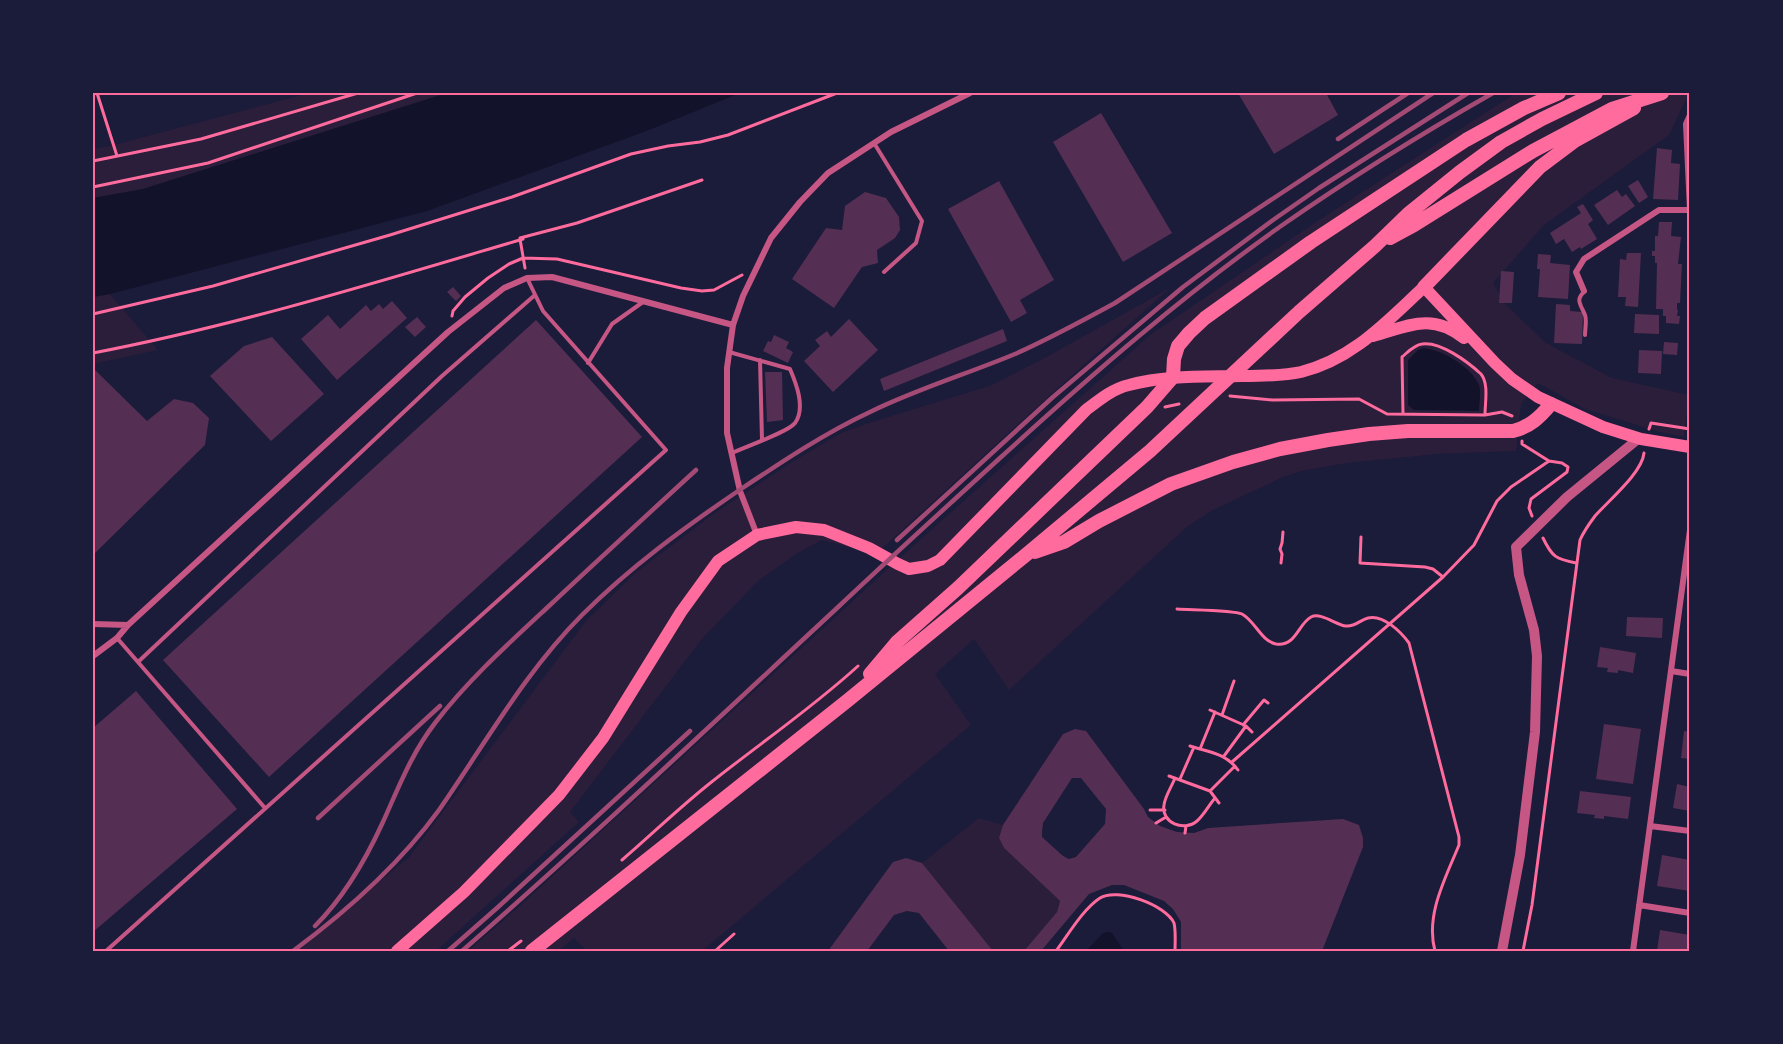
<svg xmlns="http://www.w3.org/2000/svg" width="1783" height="1044" font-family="'Fira Sans Condensed',sans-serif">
  <rect width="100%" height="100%" fill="#1b1b3a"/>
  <!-- green -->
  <path fill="#2a1e3b" d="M309 93H447L143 189 93 198V149L114 145Z
    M1516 93H1690V99L1685 101 1669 135 1544 225 1493 283 1505 304 1546 343 1612 378 1689 395 1684 437 1660 432 1585 409 1538 383 1521 404 1516 451 1437 454 1347 463 1301 471 1283 477 1213 510 1188 526 1009 690 974 639 935 674 971 725 702 951H587L574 938 558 951H468L522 904 903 555 1150 335 1319 220Z
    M1170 288 1049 396 876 554 822 540 796 554 758 581 702 639 570 812 579 822 436 951H296L409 857 586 621 634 574 712 515 792 462 841 433 872 422 992 385 1050 355Z
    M110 294 158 350 93 364V297Z
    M979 818 1003 825 999 838 1004 848 1060 901 1057 912 1024 951H993L922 863Z"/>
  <!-- water -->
  <path fill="#12122b" d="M447 93H740L649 130 427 211 110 294 93 297V198L143 189Z
    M1423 348C1441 349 1471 367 1478 383 1482 390 1479 403 1479 411L1414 410 1408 405V360L1418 350Z
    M1109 932 1112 933 1124 951H1086L1103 933Z"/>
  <!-- building -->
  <path fill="#542f53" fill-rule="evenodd" d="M1238 93H1326L1338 115 1274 154Z
    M1101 113 1172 233 1123 262 1053 142Z
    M1657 148 1672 150 1671 163 1680 164 1678 200 1653 199Z
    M1638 180 1648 197 1639 203 1628 186Z
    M999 181 1054 280 1020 300 1027 313 1011 322 948 209Z
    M1617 190 1622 197 1626 194 1635 206 1608 225 1594 205Z
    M865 192 886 198 899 217 900 230 895 238 877 250 878 263 862 267 834 308 792 279 826 228 842 230 845 206Z
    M1583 204 1593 220 1588 224 1597 239 1581 249 1580 247 1572 252 1564 239 1556 244 1550 233 1581 213 1577 207Z
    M1659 222H1672L1671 236 1681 237 1678 264H1682L1680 303H1677V310H1678L1677 316H1680L1679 324 1666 323V316H1663V309H1656L1657 263H1655V256H1652V251H1655V236H1658Z
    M1627 253H1641L1638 307 1625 306 1626 297H1618L1620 259 1626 260Z
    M1538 254 1551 255 1550 263 1570 265 1568 299 1538 297 1540 269H1537Z
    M1501 271 1514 272 1512 303H1499Z
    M453 287 461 296 456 301 447 292Z
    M392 301 407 318 337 380 301 339 328 315 340 329 366 305 371 311 379 304 383 309Z
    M1556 304 1570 305V311L1583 312 1582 344 1554 343Z
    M1635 314 1659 315V334L1634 333Z
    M417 317 426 327 415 337 405 327Z
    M849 319 878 350 833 392 804 361 820 346 815 340 827 331 831 337Z
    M536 320 642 437 269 777 163 660Z
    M1003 329 1007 341 884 391 880 379Z
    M774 335 789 342 786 348 793 352 788 363 763 351 768 341 771 342Z
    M272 337 324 394 271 441 210 376 244 346Z
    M1664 342 1678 343 1677 355 1663 354Z
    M1639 350 1662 351 1661 374 1638 373Z
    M93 368 147 421 174 399 193 403 209 418 205 445 93 555Z
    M765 372H782L783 420 767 422Z
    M1627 617 1663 618 1662 638 1626 636Z
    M1600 647 1636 653 1633 673 1618 670V673L1607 672 1608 668 1597 667Z
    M136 691 237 809 93 932V728Z
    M1604 724 1641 729 1633 784 1596 779Z
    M1075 729 1086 731 1144 809 1148 817 1160 826 1177 832 1194 833 1208 828 1343 819 1359 825 1363 838V847L1322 951H1181V922L1173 909 1164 901 1124 885H1112L1089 894 1041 951H1024L1057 912 1060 901 1004 848 999 838 1003 825 1063 734ZM1072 778H1081L1106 809 1105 824 1076 857 1069 859 1063 856 1042 837V832L1043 823Z
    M1684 731 1690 732V759L1681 758Z
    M1677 784 1690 787V811L1673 808Z
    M1580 791 1631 797 1628 819 1604 816V819L1594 818 1595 815 1577 813Z
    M1662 855 1690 860V891L1657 886Z
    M906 858 922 863 993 951H949L919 913 907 911 894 915 867 951H828L893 862Z
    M1660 930 1690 935V951H1657Z"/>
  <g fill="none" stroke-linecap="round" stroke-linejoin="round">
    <!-- path -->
    <path stroke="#ff6b9d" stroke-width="3" d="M97 93 117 156
      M93 161 201 139 358 93
      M93 187 208 163 417 93
      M520 239 525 268
      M93 314 213 286 390 235 512 197 631 154 668 146 700 142 728 135 837 93
      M452 316 453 311 465 297 488 278 509 264 523 258 557 259 681 288 702 291 714 290 742 275
      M93 353C239 325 381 281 523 239L520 238 577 223 702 180
      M1230 396 1273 400 1359 399 1387 414 1485 415 1502 412 1512 416
      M1165 407 1179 404
      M1403 414 1402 357C1408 352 1414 345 1422 344 1440 341 1468 362 1481 374 1489 384 1485 402 1485 415
      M1649 429 1651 423 1690 429
      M1522 441V444L1549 461 1562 463 1568 467 1567 472 1531 499 1529 508 1532 516
      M1543 538C1552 557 1556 559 1576 563
      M1281 563 1282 554 1280 549 1282 543 1283 532
      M1443 577 1474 545 1497 501 1511 487 1549 461
      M1177 609C1190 610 1233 610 1242 614 1255 621 1261 641 1276 644 1296 647 1298 624 1311 617 1321 612 1336 625 1346 626 1355 627 1360 620 1368 618 1383 614 1401 632 1409 643L1459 837V845C1446 877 1425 915 1435 951
      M1210 710 1246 726 1252 732
      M1222 715 1234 681
      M1243 725 1264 700 1268 703
      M1190 746C1208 752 1226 753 1238 770
      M1200 749 1215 712
      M1224 756 1246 726
      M1232 762 1443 577 1433 569 1425 567 1360 563 1361 537
      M1169 776 1210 791 1219 803
      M1175 778C1172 786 1165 796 1164 805 1161 823 1184 832 1197 821 1204 815 1209 805 1215 798
      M1180 779 1194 747
      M1210 791 1235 766
      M1150 810H1165
      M1156 823 1166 817
      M1185 833 1186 826
      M622 860C651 835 679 808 709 784 759 744 811 709 858 666
      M508 951 521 941
      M715 951 734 934
      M1056 951C1068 935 1083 909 1100 898 1117 887 1166 905 1174 923 1176 931 1175 943 1175 951
      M1523 951 1532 905 1580 540C1584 531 1589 524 1595 516 1609 500 1642 473 1644 453"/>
    <!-- service -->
    <path stroke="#c65784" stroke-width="4" d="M874 143 922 221 916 243 884 272
      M1584 292C1575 300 1581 305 1585 315 1587 320 1585 329 1585 335
      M729 352 790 369C796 383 806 408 795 423 788 432 745 447 732 453
      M760 360 762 440
      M588 363 612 324 643 302
      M117 638 265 808
      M138 662 442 376 535 295
      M106 951 666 450 543 311 527 278"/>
    <!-- minor -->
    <path stroke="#c65784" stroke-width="6" d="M1584 291 1576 272 1584 259 1659 210H1690L1686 124 1690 115
      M757 535 740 491 727 433V368L733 325 743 296 771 238 800 202 828 173 891 132 970 93
      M93 624 128 625
      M93 656 117 638 128 625 448 332 504 288 527 278 552 277 733 325
      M1671 671 1690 674
      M1650 826 1690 831
      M1639 905 1690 913
      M1633 951 1690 530"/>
    <!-- tertiary -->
    <path stroke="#c65784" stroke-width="10" d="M1502 951 1520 855 1535 732 1537 656 1534 630 1519 575 1516 547 1567 497 1638 439"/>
    <!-- secondary -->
    <path stroke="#ff6b9d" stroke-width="12" d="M1373 336C1409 326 1431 312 1464 338
      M397 951 464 892 559 795 603 738 681 612 718 561 757 535 796 527 824 530 869 548 898 564 909 569 928 566 940 560 1086 410C1099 400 1112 389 1129 385 1166 375 1204 377 1242 376 1262 376 1282 376 1301 372 1353 359 1386 322 1424 287L1495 363 1512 379 1538 397 1603 427 1641 439 1690 447"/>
    <!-- trunk -->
    <path stroke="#ff6b9d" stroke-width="14" d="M1390 238 1414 225 1533 151 1612 109 1662 93
      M1424 287 1540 167 1576 140 1634 108
      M1035 552 1064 542 1099 521 1171 484 1233 462 1280 449 1328 440 1369 434 1408 431H1513C1530 427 1540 417 1551 404
      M870 674 897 642 958 588 1147 407 1173 377 1174 359 1178 346 1189 333 1205 318 1311 242 1466 140 1524 108 1559 93
      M532 951 847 701 1027 554 1150 451 1299 312 1375 246 1408 214 1460 172 1501 142 1542 119 1596 93"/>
    <!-- rail -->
    <path stroke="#a44b75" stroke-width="4.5" d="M1338 139 1408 93
      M897 540 1053 397 1183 287 1273 220 1319 188 1468 93
      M318 818 440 706
      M315 926C344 897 365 861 382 824 398 789 411 754 435 723 468 680 509 643 549 606 598 560 647 515 696 470
      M293 951C347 911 399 865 439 810 485 744 525 672 582 615 630 567 685 527 741 489 783 461 825 433 870 412 917 389 967 374 1015 354 1049 339 1082 321 1115 303L1433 93
      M448 951 497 908 690 731
      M462 951C589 840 712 724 836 609 890 558 945 508 1000 458 1090 376 1182 296 1281 226 1350 178 1421 134 1493 93"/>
  </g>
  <!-- border -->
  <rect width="1783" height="1044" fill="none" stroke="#1b1b3a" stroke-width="189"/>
  <rect x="94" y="94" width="1594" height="856" fill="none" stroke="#ff6b9d" stroke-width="2"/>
</svg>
